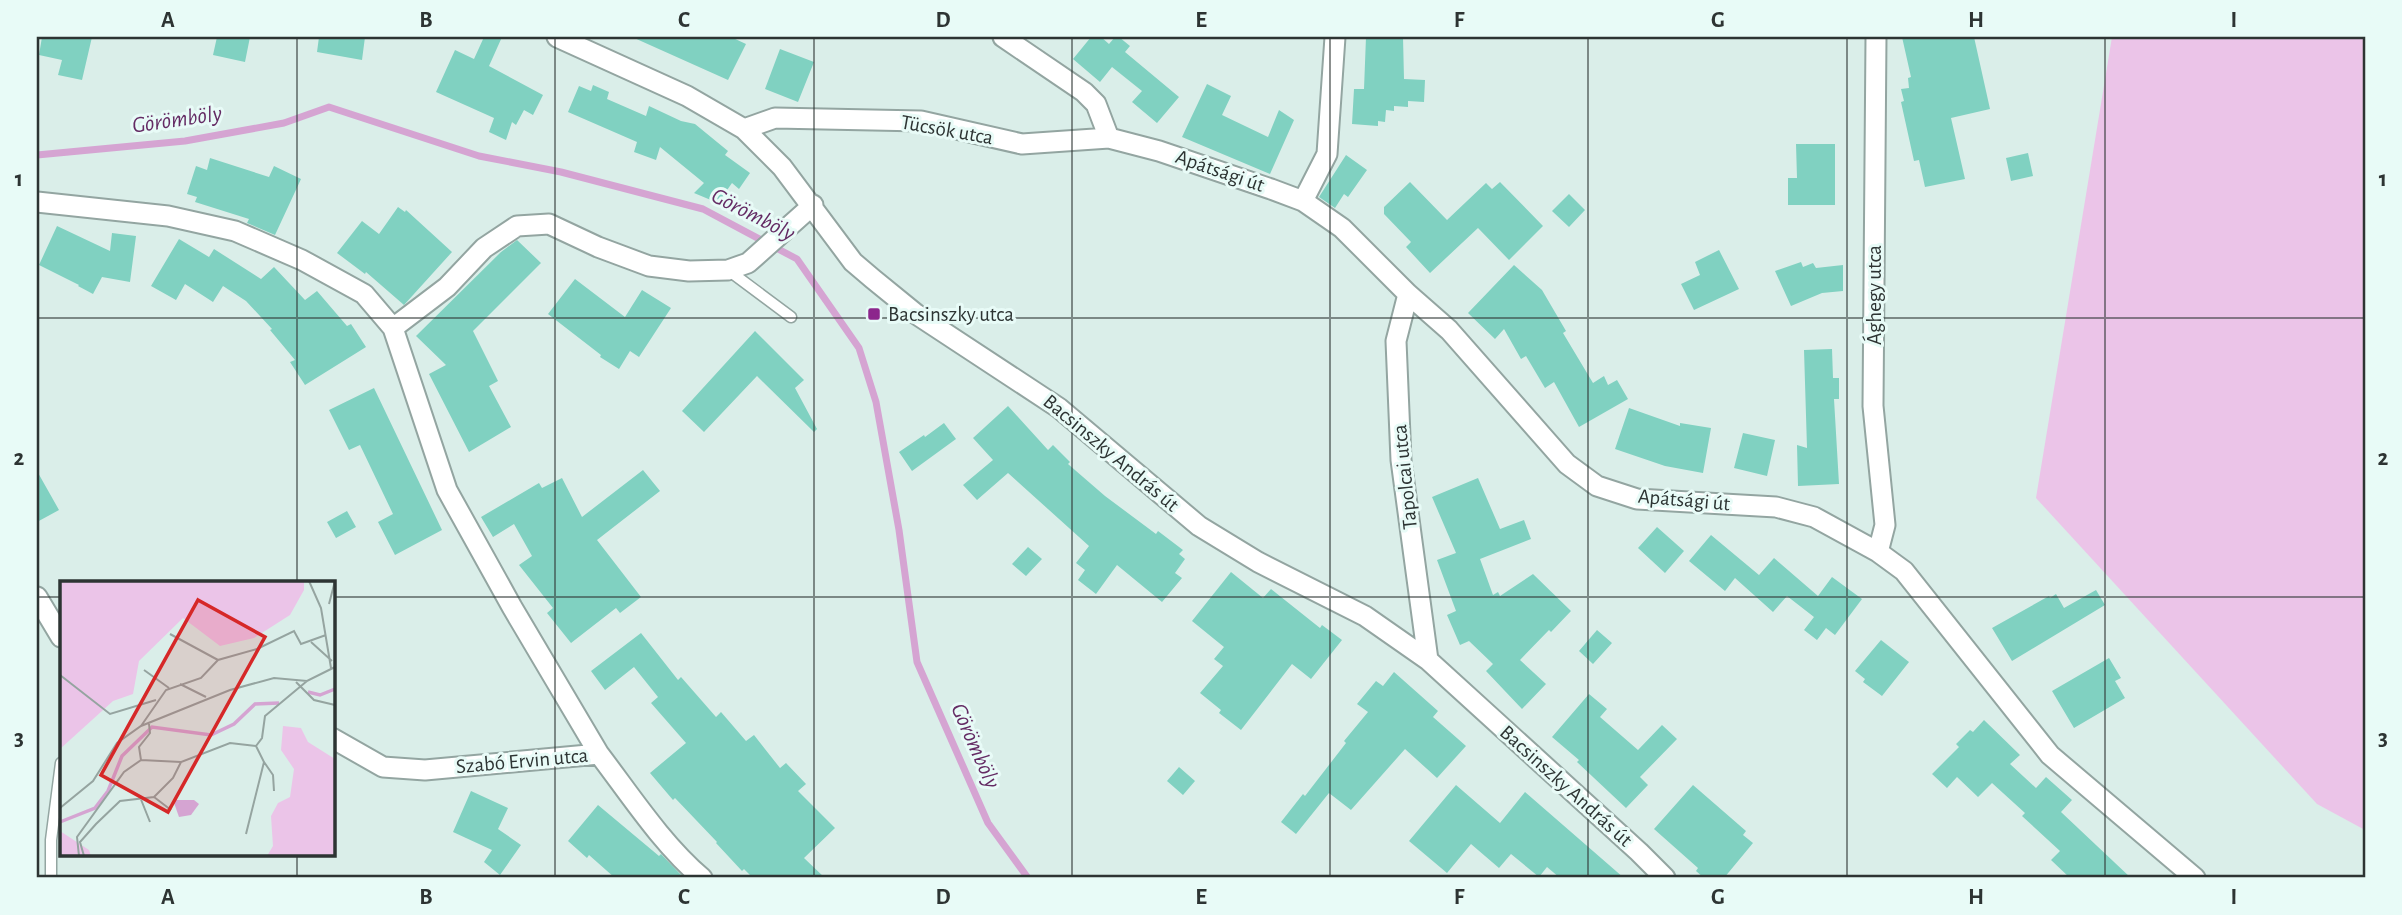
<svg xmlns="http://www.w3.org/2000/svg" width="2402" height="915" font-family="'Alegreya Sans',sans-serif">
  <rect width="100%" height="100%" fill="#daeee9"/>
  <!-- green -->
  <path fill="#ebc4e8" d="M2112 37H2365V830L2317 804 2036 498Z"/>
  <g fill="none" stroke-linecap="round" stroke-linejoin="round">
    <!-- stream -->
    <path stroke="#d5a4d2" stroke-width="7" d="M37 155 185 141 284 123 329 107 479 156 561 172 703 209 797 259 859 348 876 402 899 530 917 662 988 823 1028 878"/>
  </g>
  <!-- building -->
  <path fill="#80d1c1" d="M42 37H92L82 80 58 75 62 60 39 55Z
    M217 37H250L245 62 213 55Z
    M319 37H365L362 60 317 52Z
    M484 37H502L489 66 543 95 533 115 524 110 516 125 512 122 506 140 489 132 494 118 436 92 455 50 474 59Z
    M632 37H731L746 44 728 80Z
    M1091 37H1101L1109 44 1115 37H1119L1130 46 1125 52 1179 97 1157 123 1132 102 1142 91 1112 67 1100 82 1073 59Z
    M1366 37H1403L1404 79 1425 80 1424 102 1408 101V107L1394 106V111L1386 110 1385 122 1378 121V126L1352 124 1354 89H1364Z
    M1902 37H1974L1990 109 1951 118 1965 179 1925 187 1919 160 1914 161 1901 102 1904 101 1901 89 1909 88 1908 78 1911 77Z
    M780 49 814 62 798 102 765 89Z
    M1207 84 1231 96 1222 115 1268 137 1279 110 1294 120 1270 174 1182 137Z
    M593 85 609 92 607 99 646 116 649 106 681 121 695 124 728 151 725 155 750 173 739 189 732 183 718 203 694 193 704 183 660 147 656 160 634 152 637 142 568 112 579 86 591 91Z
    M1796 144H1835V205H1788V178H1797Z
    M2028 153 2033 176 2011 181 2006 158Z
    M1346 155 1367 170 1348 197 1344 194 1335 208 1319 197Z
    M210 158 269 177 274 166 301 179 275 235 247 223 249 219 195 202 197 197 187 194 196 166 207 170Z
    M1410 182 1447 220 1486 183 1492 189 1500 182 1543 226 1509 260 1478 228 1430 273 1406 247 1411 242 1384 214V207Z
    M1569 194 1585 210 1569 227 1552 211Z
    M398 207 405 212 406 210 452 252 404 305 366 272 365 274 337 253 362 221 379 234Z
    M57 226 110 251 112 233 136 236 130 282 102 277 93 294 78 286 79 285 39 265Z
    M179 239 209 257 214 249 261 279 274 267 305 300 317 291 347 326 351 324 366 347 305 385 290 362 295 360 270 330 272 329 246 301 223 286 213 302 185 284 176 300 151 286Z
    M517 240 541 263 473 331 498 381 489 386 511 427 469 452 429 374 446 365 416 336 501 252Z
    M1719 250 1739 289 1694 310 1681 284 1700 275 1695 262Z
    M1801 262 1803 267 1813 263 1816 268 1843 265V291L1822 293 1791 306 1775 271Z
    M1514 265 1542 290 1566 331 1563 333 1593 383 1604 376 1608 385 1617 380 1628 399 1579 427 1554 382 1545 388 1526 356 1521 359 1504 329 1495 339 1468 313Z
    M575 279 625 317 642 290 671 308 639 357 630 351 619 369 600 357 601 355 548 314Z
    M755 331 804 380 795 388 817 429 814 432 757 376 704 432 682 411Z
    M1832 349 1833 378H1839V399H1834L1839 484 1798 486 1797 445 1807 448 1804 350Z
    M374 388 442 530 395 555 378 522 393 514 360 445 349 450 329 410Z
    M1008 406 1048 450 1053 445 1070 462 1068 464 1105 496 1156 534 1158 531 1183 550 1179 554 1185 559 1175 573 1182 578 1162 602 1117 565 1096 594 1078 580 1085 570 1076 563 1089 546 1008 473 977 500 963 485 993 460 973 438Z
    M1629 408 1680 426V423L1711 428 1703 473 1665 466 1615 449Z
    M944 423 956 439 912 471 899 452 924 435 925 437Z
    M1743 433 1775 440 1767 476 1734 468Z
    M643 470 660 491 597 540 641 597 620 613 616 608 571 643 547 613 553 608 519 565 532 556 514 524 493 537 481 517 539 483 542 488 562 478 582 517Z
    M37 471 59 510 37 522Z
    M1478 478 1500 529 1524 520 1531 539 1480 559 1493 595 1498 592 1500 596 1533 574 1571 611 1551 632 1549 630 1520 660 1546 684 1522 709 1486 671 1493 664 1469 641 1460 645 1447 615 1456 611 1437 560 1456 553 1432 497Z
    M347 511 356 527 336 538 327 522Z
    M1657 527 1684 551 1665 573 1638 548Z
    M1711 535 1759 575 1774 558 1818 596 1832 577 1862 599 1835 635 1826 628 1817 640 1804 630 1814 617 1787 596 1773 612 1735 578 1725 591 1689 561Z
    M1028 547 1042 559 1026 576 1012 564Z
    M1231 572 1263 598 1271 589 1320 628 1322 625 1342 640 1311 679 1292 664 1241 730 1219 713 1221 710 1200 693 1223 666 1214 659 1224 647 1192 621Z
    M2096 590 2105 605 2012 661 1992 628 2049 596 2050 598 2056 594 2064 608Z
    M1597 630 1612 643 1593 664 1579 651Z
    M641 633 678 680 681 677 716 717 721 712 746 741 754 735 780 768 786 763 806 784 798 791 835 828 804 858 825 878H753L744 869 742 871 716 843 717 842 675 798 673 800 650 773 686 743 651 703 658 697 634 667 605 690 591 671Z
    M1881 640 1909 662 1882 696 1863 682 1865 679 1855 671Z
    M2109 658 2121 678 2115 681 2125 698 2074 728 2052 691Z
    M1394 672 1438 711 1433 717 1466 746 1437 778 1405 749 1351 810 1329 793 1296 834 1281 822 1303 794 1305 796 1346 743 1344 741 1368 712 1357 704 1376 681 1383 686Z
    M1589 694 1607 709 1600 717 1638 750 1662 725 1677 739 1640 777 1648 785 1626 808 1577 762 1579 760 1552 737Z
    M1984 720 2020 755 2010 764 2036 788 2046 777 2072 800 2061 812 2131 878H2070L2051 860 2060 851 2022 816 2025 813 1992 783 1978 797 1957 777 1947 788 1932 774 1959 747 1956 744 1970 730 1973 732Z
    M1179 767 1195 781 1183 795 1167 781Z
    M1456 785 1500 823 1525 792 1624 878H1560L1547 867 1539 877 1511 854 1499 868 1471 844 1447 873 1409 841Z
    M1693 785 1746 831 1743 835 1753 843 1724 878H1704L1696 871 1698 868 1654 829Z
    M471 791 508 808 498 829 521 845 500 875 484 862 492 850 453 832Z
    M598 805 659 856 661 854 684 878H615L589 855 587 858 568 841Z"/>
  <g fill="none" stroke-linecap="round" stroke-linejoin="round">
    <!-- service casing -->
    <g stroke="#93a5a1" stroke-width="13">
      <path id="service" d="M728 270 791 317
        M51 878V840L61 763"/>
    </g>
    <!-- minor casing -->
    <g stroke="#93a5a1" stroke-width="23">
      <path id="minor" d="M557 37 687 96 744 129 782 167 853 262 873 279 916 314 1059 408 1199 526 1258 562 1365 616 1428 660 1639 852 1665 878
        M1003 37 1084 92 1096 104 1109 138
        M1876 37 1873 406 1885 525 1878 552
        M744 129 775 118 921 121 1022 144 1109 138 1159 151 1271 189 1303 201 1342 228 1408 294 1449 330 1567 464 1597 486 1637 499 1776 507 1814 517 1878 552 1904 571 2050 755 2195 878
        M1303 201 1327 154 1335 37
        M37 202 168 216 235 231 302 260 364 294 393 328 447 287 484 248 517 226 549 224 598 247 649 266 689 271 728 270 748 263 813 205
        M1408 294 1396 341 1401 460 1428 660
        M393 328 447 490 512 607 599 754
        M37 597 61 637
        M332 738 383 767 425 770 599 754C631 796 662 844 702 878"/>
    </g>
    <!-- service -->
    <use href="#service" stroke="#fff" stroke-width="10"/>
    <!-- minor -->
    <use href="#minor" stroke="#fff" stroke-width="19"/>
  </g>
  <!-- grid -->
  <path fill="none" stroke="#2d3433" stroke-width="2" stroke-opacity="0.55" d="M297 37V582M555 37V878M814 37V878M1072 37V878M1330 37V878M1588 37V878M1847 37V878M2105 37V878M37 318H2365M37 597H61M332 597H2365M297 854V878"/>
  <!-- markers -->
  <rect fill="#8c268c" stroke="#e8fbf7" stroke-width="2.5" x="867" y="307" width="14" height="14" rx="3.5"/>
  <g text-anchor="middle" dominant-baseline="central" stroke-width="6" stroke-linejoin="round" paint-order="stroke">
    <!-- street labels -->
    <g font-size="21" fill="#2d3433" stroke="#e8fbf7">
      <text transform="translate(947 130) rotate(10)">Tücsök utca</text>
      <text transform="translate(1220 171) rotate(19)">Apátsági út</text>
      <text transform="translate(1874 295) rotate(-90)">Ághegy utca</text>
      <text transform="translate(1111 453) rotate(40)">Bacsinszky András út</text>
      <text transform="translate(1405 477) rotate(-96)">Tapolcai utca</text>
      <text transform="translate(1684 500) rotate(5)">Apátsági út</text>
      <text transform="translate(522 761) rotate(-5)">Szabó Ervin utca</text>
      <text transform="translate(1566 786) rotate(42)">Bacsinszky András út</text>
    </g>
    <!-- poi labels -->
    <g font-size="21" fill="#2d3433" stroke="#e8fbf7" text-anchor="start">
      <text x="888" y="314">Bacsinszky utca</text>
    </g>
    <!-- water labels -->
    <g font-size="23" font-style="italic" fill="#642b64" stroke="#e8fbf7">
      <text transform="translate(177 120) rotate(-8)">Görömböly</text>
      <text transform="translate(753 215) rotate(27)">Görömböly</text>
      <text transform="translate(975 746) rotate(66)">Görömböly</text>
    </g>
  </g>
  <!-- overview -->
  <g transform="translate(60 581)">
    <rect width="275" height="275" fill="#daeee9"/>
    <path d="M0 0H244V9L230 34 194 57 160 65 123 37 79 80 73 113 53 120 0 168ZM223 145 241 147 248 161 275 178V275H207L213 265 211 235 218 222 230 216 234 188 221 169ZM0 250 29 269 31 275H0Z" fill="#ebc4e8"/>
    <path d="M113 219H134L139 223 131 234 119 236Z" fill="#d5a4d2"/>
    <path fill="none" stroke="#d5a4d2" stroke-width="3.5" d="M248 111 260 114 275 108M0 241 35 227 48 210 62 175 92 146 151 154 174 143 195 123 219 122"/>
    <path fill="none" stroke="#95a4a0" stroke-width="2" d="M249 0 261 27 271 87M269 23 275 0M110 53 158 79M251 61 272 80M84 89 109 107M0 94 50 133 96 119M236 101 254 119 275 124M120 103 146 116M81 145 106 109 141 97 158 79 197 68 234 50 241 63 266 54M196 165 202 157 205 135 247 100M81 179 121 181M204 181 213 194 214 210M80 216 90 241M94 216 111 229M0 227 33 200 57 162 81 145 170 109 214 97 247 100 275 86M186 253 204 181 196 165M19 275 17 256 64 191 81 179 79 166 90 152 89 143M24 275 20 261 36 243 60 220 94 216 113 197 121 181 170 162 196 165"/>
    <path fill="#d62828" fill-opacity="0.15" stroke="#d62828" stroke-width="3.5" d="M138 19 205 56 108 231 41 194Z"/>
    <rect width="275" height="275" fill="none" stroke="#2d3433" stroke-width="3.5"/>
  </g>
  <!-- border -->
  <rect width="2402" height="915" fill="none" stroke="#e8fbf7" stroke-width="77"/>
  <rect x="38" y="38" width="2326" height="838" fill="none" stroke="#2d3433" stroke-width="2.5"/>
  <g font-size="23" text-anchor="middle" font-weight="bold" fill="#2d3433">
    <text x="168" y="27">A</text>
    <text x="426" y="27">B</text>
    <text x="684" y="27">C</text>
    <text x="943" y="27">D</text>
    <text x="1201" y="27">E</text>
    <text x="1459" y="27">F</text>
    <text x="1718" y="27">G</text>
    <text x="1976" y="27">H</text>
    <text x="2234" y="27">I</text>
    <text x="19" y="186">1</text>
    <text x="2383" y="186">1</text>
    <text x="19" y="465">2</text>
    <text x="2383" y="465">2</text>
    <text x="19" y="745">3</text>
    <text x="2383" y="745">3</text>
    <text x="168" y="904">A</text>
    <text x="426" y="904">B</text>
    <text x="684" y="904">C</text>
    <text x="943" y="904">D</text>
    <text x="1201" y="904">E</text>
    <text x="1459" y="904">F</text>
    <text x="1718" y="904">G</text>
    <text x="1976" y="904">H</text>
    <text x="2234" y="904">I</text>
  </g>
</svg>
